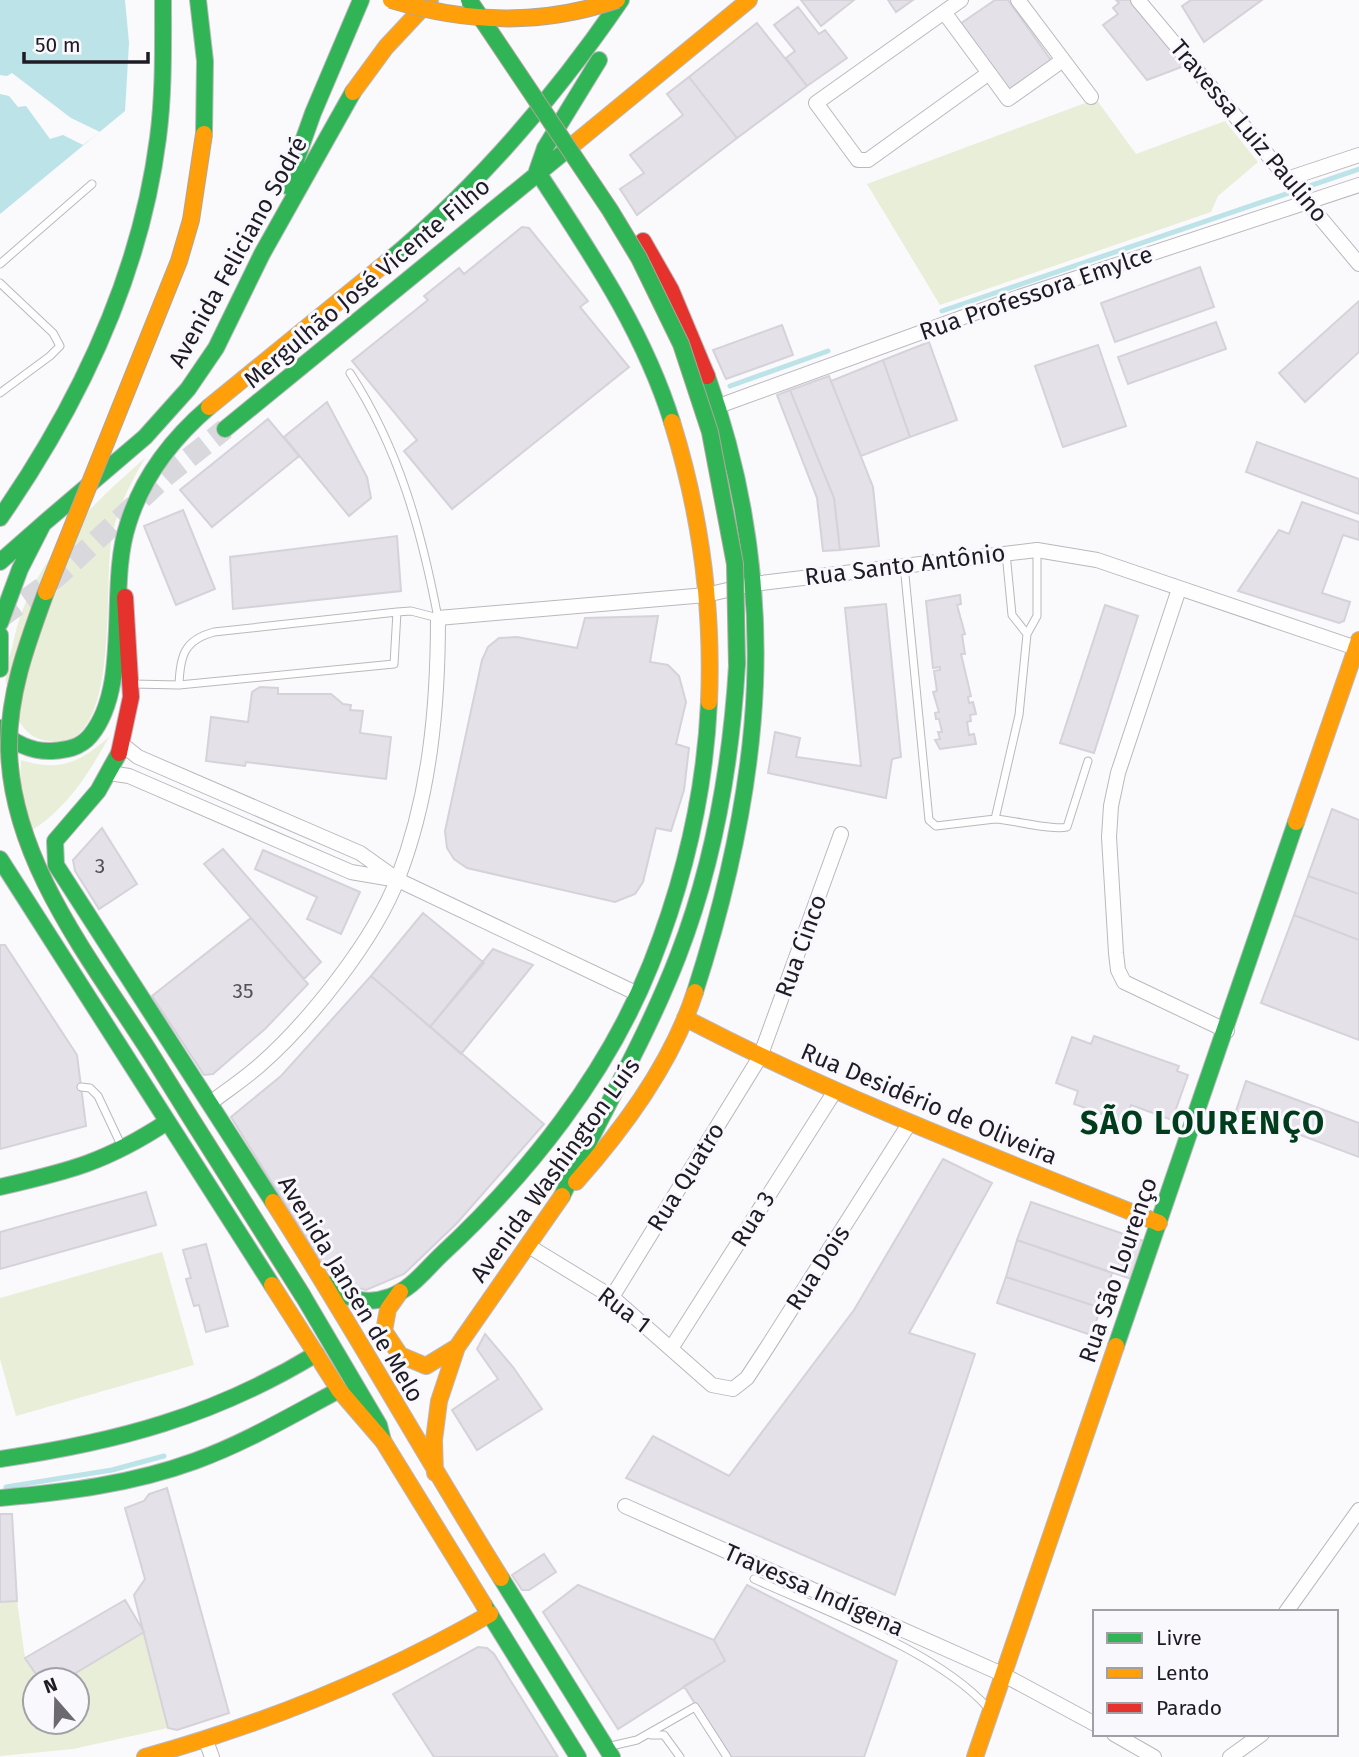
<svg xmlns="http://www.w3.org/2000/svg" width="1359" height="1757" font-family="'Fira Sans',sans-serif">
  <rect width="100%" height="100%" fill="#faf9fc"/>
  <!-- green -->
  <path fill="#e8eed8" d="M1096 99 1136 154 1225 121 1258 162 1218 196 1211 212 940 305 867 184Z
    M145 458C130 484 118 507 112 536 103 577 120 733 63 741 39 744 22 734 15 711 12 702 7 691 6 681 5 670 10 655 13 644 29 564 86 510 145 458Z
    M109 737C85 780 62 816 17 839L21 760C60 772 79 763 109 737Z
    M162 1252 194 1365 16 1416 0 1359V1298Z
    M0 1514H12L17 1601 25 1658 40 1680H35V1722H77V1680H64L144 1632 168 1728 73 1749 0 1756Z"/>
  <!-- water -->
  <path fill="#bbe3e8" d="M0 0H125L129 43 125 111 0 214Z"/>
  <!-- pier -->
  <path fill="#faf9fc" d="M12 73 71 118 100 132 83 145 63 135 50 139 26 106 18 107 9 96 0 94V75L7 76Z"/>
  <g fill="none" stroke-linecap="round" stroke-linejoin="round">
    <!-- stream -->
    <path stroke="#bbe3e8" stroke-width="5" d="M942 311 1359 169
      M730 386 828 351
      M6 1487 112 1470 164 1456"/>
  </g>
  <!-- building -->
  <path fill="#e4e1e9" stroke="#d5d2d9" stroke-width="2" d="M801 0H854L821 26Z
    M888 0H913L896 12Z
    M995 0H1008L1053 63 1011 93 960 24Z
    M1116 0H1131L1184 66 1147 80 1103 25 1118 14 1113 8 1119 3Z
    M1191 0H1262L1204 42 1182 6Z
    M798 7 819 34 825 30 847 58 807 86 786 58 795 51 774 25Z
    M757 23 807 86 737 138 689 77Z
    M689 77 737 138 637 215 620 189 644 173 630 155 683 115 667 94Z
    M522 227 529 228 588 301 580 307 629 367 452 509 404 451 417 440 352 361 428 300 424 296 459 268 464 274Z
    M1200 267 1214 307 1115 342 1101 303Z
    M1359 301V352L1305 402 1279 373Z
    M1216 322 1226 349 1128 384 1118 357Z
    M782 325 793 355 726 379 713 350Z
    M929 342 957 420 910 437 883 360Z
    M1098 345 1126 426 1063 447 1035 366Z
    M883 360 910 437 861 456 831 381Z
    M829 376 873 487 879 546 840 550 834 498 790 390Z
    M790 390 834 498 840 550 823 551 817 498 777 395Z
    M327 402 367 477 371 498 349 516 284 437Z
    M268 419 299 456 212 527 180 490Z
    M1257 442 1359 479V514L1246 472Z
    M1302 502 1359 522V540L1343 535 1322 593 1350 602 1344 621 1339 623 1238 591 1279 530 1289 534Z
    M183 510 215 589 176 605 144 526Z
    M397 536 401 591 233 609 230 557Z
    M960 595 961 604 957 605 965 634 962 635 965 654H961L971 696 968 697 969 703 973 702 976 714 970 715 971 721 967 722 969 735 974 734 976 744 940 749 935 740 940 739 938 732H942L939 719H936L935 713 939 712 933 692 937 691 934 671 940 670V667L933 668 926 601Z
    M886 604 901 757 892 759 886 798 768 773 775 732 800 738 796 757 861 766 845 608Z
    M1105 605 1138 616 1094 753 1060 743Z
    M658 616 650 662 668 665 679 676 686 702 676 744 689 748 684 790 671 831 656 828 643 882 635 894 615 902 467 868 454 859 447 848 445 831 482 660 488 647 499 638 517 637 577 648 585 618Z
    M260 687 278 688V694H331L343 704 351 705 350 710 363 711 360 733 391 737 386 779 246 762 245 766 206 761 211 717 248 722 252 692Z
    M1332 809 1359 820V894L1308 876Z
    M102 828 137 884 99 909 75 871 73 860Z
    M223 849 321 962 304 979 204 864Z
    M263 850 360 892 341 934 307 919 317 897 255 869Z
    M1308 876 1359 894V940L1294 915Z
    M423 913 484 963 430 1027 371 976Z
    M1294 915 1359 940V1040L1261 1003Z
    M251 918 308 984 265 1029 213 1074 204 1075 152 996Z
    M0 945H5L77 1055 86 1126 0 1149Z
    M493 949 533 965 461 1054 430 1027Z
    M371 976 544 1124 457 1223 404 1274 366 1290 342 1284 324 1266 231 1117 281 1076Z
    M1094 1036 1179 1066 1177 1071 1188 1075 1172 1120 1131 1105 1124 1122 1074 1104 1078 1091 1056 1083 1072 1037 1091 1044Z
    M1246 1081 1359 1123V1157L1236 1111Z
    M943 1159 992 1183 909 1333 975 1354 895 1595 626 1478 653 1436 729 1476 854 1310Z
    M146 1192 156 1225 0 1269V1232Z
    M1031 1202 1144 1241 1131 1279 1017 1240Z
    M1017 1240 1112 1273 1101 1308 1006 1277Z
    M206 1244 228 1326 206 1332 199 1305 194 1306 186 1279 191 1278 183 1250Z
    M1006 1277 1101 1308 1091 1335 997 1303Z
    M485 1334 513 1367 542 1409 477 1450 452 1410 498 1379 477 1349Z
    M167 1488 229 1713 177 1730 168 1728 134 1595 145 1579 125 1508 144 1501 149 1494Z
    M0 1514H12L17 1601 0 1602Z
    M544 1554 556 1572 529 1590H522L512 1575Z
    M578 1585 714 1640 725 1661 618 1729 543 1612Z
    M747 1585 897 1661 864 1757H728L684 1686 725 1661 714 1640Z
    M125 1600 144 1632 64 1680H40L25 1658Z
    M478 1647 487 1648 494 1654 558 1757H434L393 1694Z"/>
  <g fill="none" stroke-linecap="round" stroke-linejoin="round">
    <!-- secondary-tunnel -->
    <path stroke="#d9d8dc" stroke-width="21" stroke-dasharray="21 10" stroke-linecap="butt" d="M0 618 58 576 166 476 225 429"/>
    <!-- lane casing -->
    <g stroke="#bab8be" stroke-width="9">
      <path id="lane" d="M0 264 92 184
        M0 283 53 333 60 346 50 356 0 393
        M350 373C399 449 421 529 438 618L411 611 397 612 214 632C184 640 180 656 179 685L394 664 397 612
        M1006 553 1012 615 1027 634
        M904 565 929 820 936 826 995 819 1019 715 1027 634 1037 616V550
        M133 684 179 685
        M995 819C1013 820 1054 831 1067 827L1088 761
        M81 1087 90 1088 98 1096 122 1147
        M754 1579C824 1611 938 1651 988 1708
        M651 1735H664L680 1757
        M611 1746 637 1740 695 1707 727 1757"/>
    </g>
    <!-- street casing -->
    <g stroke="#bab8be" stroke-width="16">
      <path id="street" d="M1018 0 1091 97
        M1138 0 1359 264
        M944 12 989 73 868 160H858L816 103 944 12 961 0
        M989 73 1008 99 1063 60
        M1290 178 1359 155
        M716 407 1013 299 1359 185
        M1179 589 1118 773 1111 806 1109 837 1116 953 1118 970 1124 982 1227 1031
        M123 745 138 757 360 853 398 880 638 994
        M109 773 129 776 351 872 392 879
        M209 1104C226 1091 244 1079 260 1065 309 1022 375 939 398 878 430 795 438 707 438 618L706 595 753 584 1037 550 1097 560 1359 649
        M527 1245 612 1297 712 1385 733 1389 747 1378 766 1349 909 1124
        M612 1297 760 1057 841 834
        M672 1347 835 1091
        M625 1506 1002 1674 1095 1724
        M1286 1612 1359 1510
        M1114 1734 1154 1757
        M206 1741 212 1757
        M1230 1757 1262 1734"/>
    </g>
    <!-- fast casing -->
    <g stroke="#bab8be" stroke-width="18">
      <path id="fast" d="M198 0 205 61 204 134
        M537 171C589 251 643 329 672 422
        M537 171 545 148 599 60
        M287 186 313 113 361 0
        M387 262C478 186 554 98 621 0
        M225 429 569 148
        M0 518C79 404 140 278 158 138 164 93 163 46 163 0
        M0 562 42 525
        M0 623 20 569 43 524 145 437 188 389 216 348 262 254 353 92
        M0 635V669
        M0 728C11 743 33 752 52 751 66 750 80 748 90 736 132 686 107 586 128 524 142 478 173 438 209 407
        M119 753 98 791 55 841 56 865 273 1202
        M0 859 272 1285
        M695 992C763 781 783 589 707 376
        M0 1187C70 1171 106 1162 167 1122
        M562 1196C600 1116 646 1039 678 956 714 863 731 765 737 665
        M325 1283C344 1298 365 1306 389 1297 411 1290 425 1270 442 1254 528 1174 607 1075 651 964 684 881 705 792 709 702
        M303 1296 379 1425 383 1441
        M1116 1346 1296 822
        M0 1459C117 1442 214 1416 316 1354
        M0 1498C66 1492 132 1484 195 1461 245 1443 292 1415 339 1390
        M501 1578 612 1757
        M484 1605 578 1757"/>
    </g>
    <!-- slow casing -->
    <g stroke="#bab8be" stroke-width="18">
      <path id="slow" d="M353 92 386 47 430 0
        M569 148 749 0
        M209 407 387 262
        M672 422C700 512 713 607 709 702
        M1296 822 1359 640
        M685 1018C838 1098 999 1159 1159 1223
        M576 1182C625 1127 672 1063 695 992
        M273 1202C352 1325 423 1453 501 1578
        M272 1285 339 1390 383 1441 484 1605
        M400 1292 388 1309 384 1331 400 1355 426 1366 457 1347
        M435 1473 434 1440 439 1401 457 1347 562 1196
        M145 1757C267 1723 380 1677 490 1614
        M975 1757 1116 1346"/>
    </g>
    <!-- jam casing -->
    <g stroke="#bab8be" stroke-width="18">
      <path id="jam" d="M643 241 671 290 707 376
        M119 753 131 697 125 597"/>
    </g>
    <!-- lane -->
    <use href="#lane" stroke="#fefeff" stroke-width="7"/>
    <!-- street -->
    <use href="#street" stroke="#fefeff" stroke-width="14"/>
    <!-- fast -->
    <use href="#fast" stroke="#30b455" stroke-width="16"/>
    <!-- slow -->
    <use href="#slow" stroke="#ff9f0a" stroke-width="16"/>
    <!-- jam -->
    <use href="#jam" stroke="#e5322d" stroke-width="16"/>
    <!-- fast-bridge casing -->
    <g stroke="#b1a59d" stroke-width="18" stroke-linecap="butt">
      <path id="fast-bridge" d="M469 0 610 210 639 258 681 344 710 432 735 564 737 665
        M46 592C27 644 8 694 9 750 12 863 93 962 151 1054 201 1135 252 1215 303 1296"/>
    </g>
    <!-- slow-bridge casing -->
    <g stroke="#b1a59d" stroke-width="18" stroke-linecap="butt">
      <path id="slow-bridge" d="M391 0C468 23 540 26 617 0
        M46 592 179 261 191 220 204 134"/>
    </g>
    <!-- fast-bridge -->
    <use href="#fast-bridge" stroke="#30b455" stroke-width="16"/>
    <!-- slow-bridge -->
    <use href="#slow-bridge" stroke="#ff9f0a" stroke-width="16"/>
  </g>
  <g text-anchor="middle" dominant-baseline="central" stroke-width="6" stroke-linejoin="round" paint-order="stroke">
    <!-- number labels -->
    <g font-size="21" fill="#545059">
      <text x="100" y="866">3</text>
      <text x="243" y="991">35</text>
    </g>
    <!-- street labels -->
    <g font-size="24" fill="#1f1b25" stroke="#f9f8fd">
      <text transform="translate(1249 131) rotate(50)">Travessa Luiz Paulino</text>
      <text transform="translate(238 252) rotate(-61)">Avenida Feliciano Sodré</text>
      <text transform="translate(367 283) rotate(-40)">Mergulhão José Vicente Filho</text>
      <text transform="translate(1036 293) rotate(-19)">Rua Professora Emylce</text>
      <text transform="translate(905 565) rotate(-7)">Rua Santo Antônio</text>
      <text transform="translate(801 946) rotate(-70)">Rua Cinco</text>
      <text transform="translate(929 1104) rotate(23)">Rua Desidério de Oliveira</text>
      <text transform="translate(555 1170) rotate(-54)">Avenida Washington Luís</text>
      <text transform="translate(686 1177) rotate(-58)">Rua Quatro</text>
      <text transform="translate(753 1219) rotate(-58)">Rua 3</text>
      <text transform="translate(818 1268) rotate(-57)">Rua Dois</text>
      <text transform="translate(1118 1270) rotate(-71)">Rua São Lourenço</text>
      <text transform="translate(351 1289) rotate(59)">Avenida Jansen de Melo</text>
      <text transform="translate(624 1310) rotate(37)">Rua 1</text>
      <text transform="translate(814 1590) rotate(24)">Travessa Indígena</text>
    </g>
    <!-- district labels -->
    <g font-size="32" font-weight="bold" letter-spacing="2" fill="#013d1d" stroke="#f9f8fd">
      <text x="1203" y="1123">SÃO LOURENÇO</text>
    </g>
  </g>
  <!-- legend -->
  <rect x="1093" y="1610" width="245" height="126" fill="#f9f8fd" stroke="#a2a0a7" stroke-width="2"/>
  <rect x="1107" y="1633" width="35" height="10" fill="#30b455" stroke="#a2a0a7" stroke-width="2"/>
  <text x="1156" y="1645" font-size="21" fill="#1f1b25">Livre</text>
  <rect x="1107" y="1668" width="35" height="10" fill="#ff9f0a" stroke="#a2a0a7" stroke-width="2"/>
  <text x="1156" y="1680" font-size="21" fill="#1f1b25">Lento</text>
  <rect x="1107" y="1703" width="35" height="10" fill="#e5322d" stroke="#a2a0a7" stroke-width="2"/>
  <text x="1156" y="1715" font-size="21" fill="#1f1b25">Parado</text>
  <!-- north arrow -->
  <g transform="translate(56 1701) rotate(340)"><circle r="33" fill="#f9f8fd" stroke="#a2a0a7" stroke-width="2"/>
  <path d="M0-5L12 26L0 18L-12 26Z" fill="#6c6970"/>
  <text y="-10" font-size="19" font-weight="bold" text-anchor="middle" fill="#1f1b25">N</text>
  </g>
  <!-- scale -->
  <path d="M24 52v10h124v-10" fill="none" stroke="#1f1b25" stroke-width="3.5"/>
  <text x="35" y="52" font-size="21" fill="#1f1b25" stroke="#f9f8fd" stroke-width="5" paint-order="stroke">50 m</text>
</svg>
